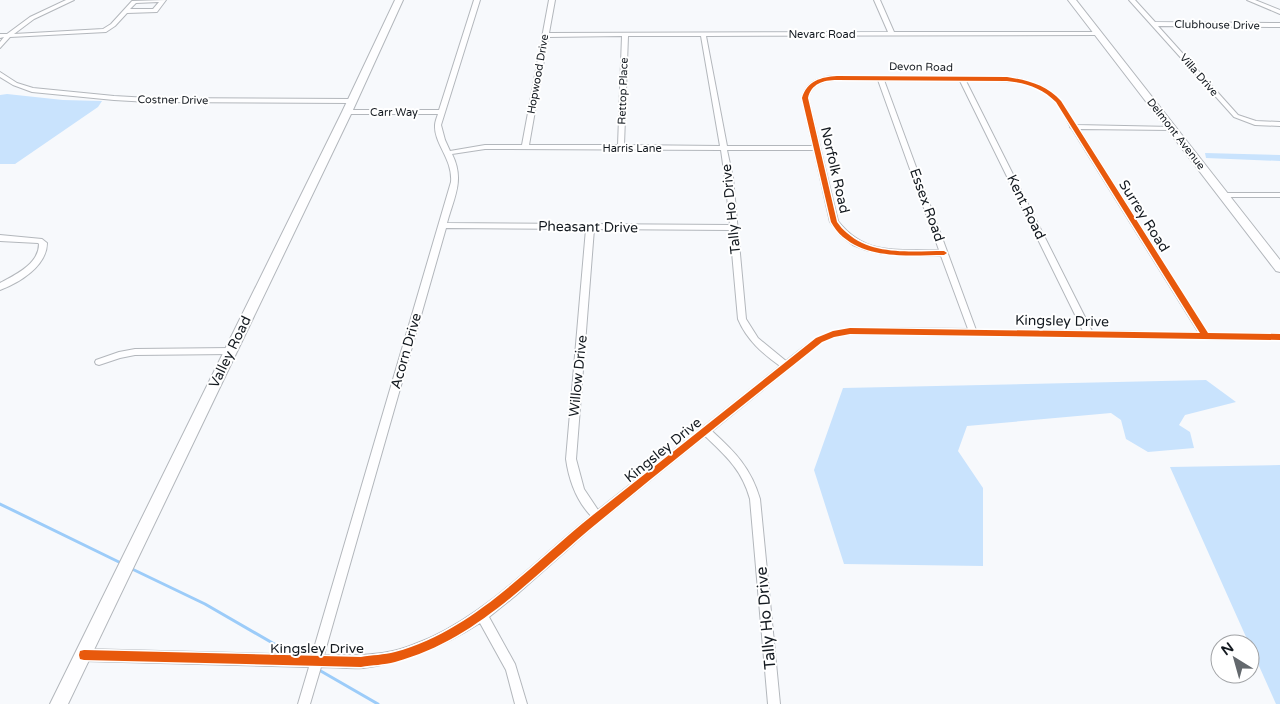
<svg xmlns="http://www.w3.org/2000/svg" width="1280" height="704" font-family="'Varela Round',sans-serif">
  <rect width="100%" height="100%" fill="#f7f9fc"/>
  <!-- green -->
  <path fill="#c9e3fd" d="M7 94 63 100 102 101 98 107 15 164H0V95Z
    M1205 153 1280 155V161L1206 158Z
    M1206 380 1236 402 1185 415 1179 425 1190 432 1194 448 1148 452 1126 439 1121 420 1111 413 967 426 958 451 983 488V566L844 564 814 470 843 388Z
    M1280 465V704H1276L1170 467Z"/>
  <g fill="none" stroke-linecap="round" stroke-linejoin="round">
    <!-- stream -->
    <path stroke="#9cccf9" stroke-width="3" d="M0 504 123 564
      M130 568 205 604 295 656
      M319 670 378 704"/>
    <!-- street casing -->
    <g stroke="#b3b7bc" stroke-width="2">
      <path id="street" d="M66 0H74L34 19 14 34 103 29 111 24 132 1 166 0 157 12 127 13 115 26 106 32 10 37 0 48V42L4 37 0 38V34H7L30 17ZM159 2 153 9H130L136 3Z
        M474 0H480L441 125 445 140 450 151 485 145H522L549 0H555L549 33 888 32 874 0H880L894 32H1100V34L1098 35 706 36 727 146H813L802 98C806 83 817 78 832 76L1014 78C1051 85 1058 95 1076 125L1173 127V129L1171 130 1079 129 1208 333 1280 334V340L850 334 834 337 822 342 712 431C735 452 751 468 760 499L780 704H768L750 499C742 470 726 456 705 436L594 526 515 596 489 617 515 664 527 704H515L506 670 480 623C444 646 406 663 363 668 349 669 334 667 321 667L310 704H298L309 667 84 661 80 659 78 655 80 651 84 649 312 655 451 182C453 159 434 144 435 125 435 122 437 117 438 114H347L344 112 347 110H439ZM622 36 618 145H529L548 37ZM628 36H701L720 146 624 145ZM837 80H878L939 250C900 250 865 256 838 221L808 98C812 84 824 80 837 80ZM884 80 960 81 1083 331 976 330ZM966 81C995 81 1035 76 1056 102 1061 109 1066 118 1070 126V127L1072 129 1199 333 1092 331ZM485 149 721 150 725 178 730 225 447 223C454 197 465 180 452 154ZM727 150H814L830 222 841 236 853 245 866 250 883 254 941 256 968 329 850 328C818 333 810 342 786 361L758 338 746 319 733 178ZM446 228 586 229 566 459C569 480 576 500 591 516 538 558 493 608 432 637 420 642 406 648 393 651 370 656 347 656 324 655ZM594 229 730 230 738 319C747 340 762 353 780 366L598 510 584 489 576 459Z
        M1129 0H1135L1155 22 1280 23V27L1158 26 1238 115 1256 121 1280 122V126L1255 125 1234 117Z
        M1247 0H1255L1280 10V14Z
        M0 72 17 83 33 88 114 96 149 98 351 99 354 101 351 103 149 102 114 100 32 92 13 85 0 77Z
        M1220 193H1280V197H1220Z
        M0 235 42 239 47 243C47 266 19 283 0 290V283C15 275 39 264 39 244L38 243 0 241Z
        M231 348 234 349 235 351 234 353 231 354 135 355 120 358 99 365 96 364 95 362 96 360 119 352 135 349Z"/>
    </g>
    <!-- secondary casing -->
    <g stroke="#b3b7bc" stroke-width="2">
      <path id="secondary" d="M395 0H403L352 112 68 704H50L342 112Z
        M1068 0H1076L1280 260V272L1276 271Z"/>
    </g>
    <!-- street -->
    <use href="#street" fill="#fefeff" fill-rule="evenodd"/>
    <!-- secondary -->
    <use href="#secondary" fill="#fefeff" fill-rule="evenodd"/>
    <!-- cycleway casing -->
    <g stroke="#fff" stroke-width="3">
      <path id="cycleway" d="M837 76 1007 77C1027 80 1047 85 1061 101L1208 333 1280 334V340L850 334 834 337 822 342C748 401 674 460 601 520 535 573 480 639 395 662 384 665 372 665 361 667L84 660 80 659 79 655 80 651 84 650 361 657C372 655 384 655 395 652 475 630 530 565 593 515 668 456 742 397 816 338L833 331 850 328 1200 333 1056 102C1042 88 1026 83 1007 81L837 80C823 80 811 84 808 98L837 222C840 226 843 230 847 233 873 256 912 251 944 251L947 253 944 255C911 255 871 260 843 237 838 233 834 227 831 222L802 98C807 81 821 77 837 76Z"/>
    </g>
    <!-- cycleway -->
    <use href="#cycleway" fill="#e8590c" fill-rule="evenodd"/>
  </g>
  <g text-anchor="middle" dominant-baseline="central" stroke-width="4" stroke-linejoin="round" paint-order="stroke">
    <!-- far-street labels -->
    <g font-size="11" fill="#141a20" stroke="#fff">
      <text transform="translate(1217 25) rotate(1)">Clubhouse Drive</text>
      <text x="822" y="34">Nevarc Road</text>
      <text transform="translate(921 67) rotate(1)">Devon Road</text>
      <text transform="translate(538 74) rotate(-80)">Hopwood Drive</text>
      <text transform="translate(1199 75) rotate(49)">Villa Drive</text>
      <text transform="translate(623 91) rotate(-88)">Rettop Place</text>
      <text transform="translate(173 100) rotate(1)">Costner Drive</text>
      <text x="394" y="112">Carr Way</text>
      <text transform="translate(1176 134) rotate(52)">Delmont Avenue</text>
      <text x="632" y="148">Harris Lane</text>
    </g>
    <!-- street labels -->
    <g font-size="14" fill="#141a20" stroke="#fff">
      <text transform="translate(835 170) rotate(77)">Norfolk Road</text>
      <text transform="translate(927 205) rotate(70)">Essex Road</text>
      <text transform="translate(1026 207) rotate(64)">Kent Road</text>
      <text transform="translate(731 209) rotate(-96)">Tally Ho Drive</text>
      <text transform="translate(1144 216) rotate(58)">Surrey Road</text>
      <text transform="translate(588 227) rotate(1)">Pheasant Drive</text>
      <text transform="translate(1062 321) rotate(1)">Kingsley Drive</text>
      <text transform="translate(406 351) rotate(-74)">Acorn Drive</text>
      <text transform="translate(230 352) rotate(-64)">Valley Road</text>
      <text transform="translate(578 376) rotate(-84)">Willow Drive</text>
      <text transform="translate(663 450) rotate(-39)">Kingsley Drive</text>
      <text x="317" y="648">Kingsley Drive</text>
    </g>
    <!-- near-street labels -->
    <g font-size="16" fill="#141a20" stroke="#fff">
      <text transform="translate(766 618) rotate(-95)">Tally Ho Drive</text>
    </g>
  </g>
  <!-- north arrow -->
  <g transform="translate(1235 659) rotate(323)"><circle r="24" fill="#ffffff" stroke="#a1a3a6"/>
  <path d="M0-4L9 19L0 12L-9 19Z" fill="#63686d"/>
  <text y="-8" font-size="14" font-weight="bold" text-anchor="middle" fill="#141a20">N</text>
  </g>
</svg>
